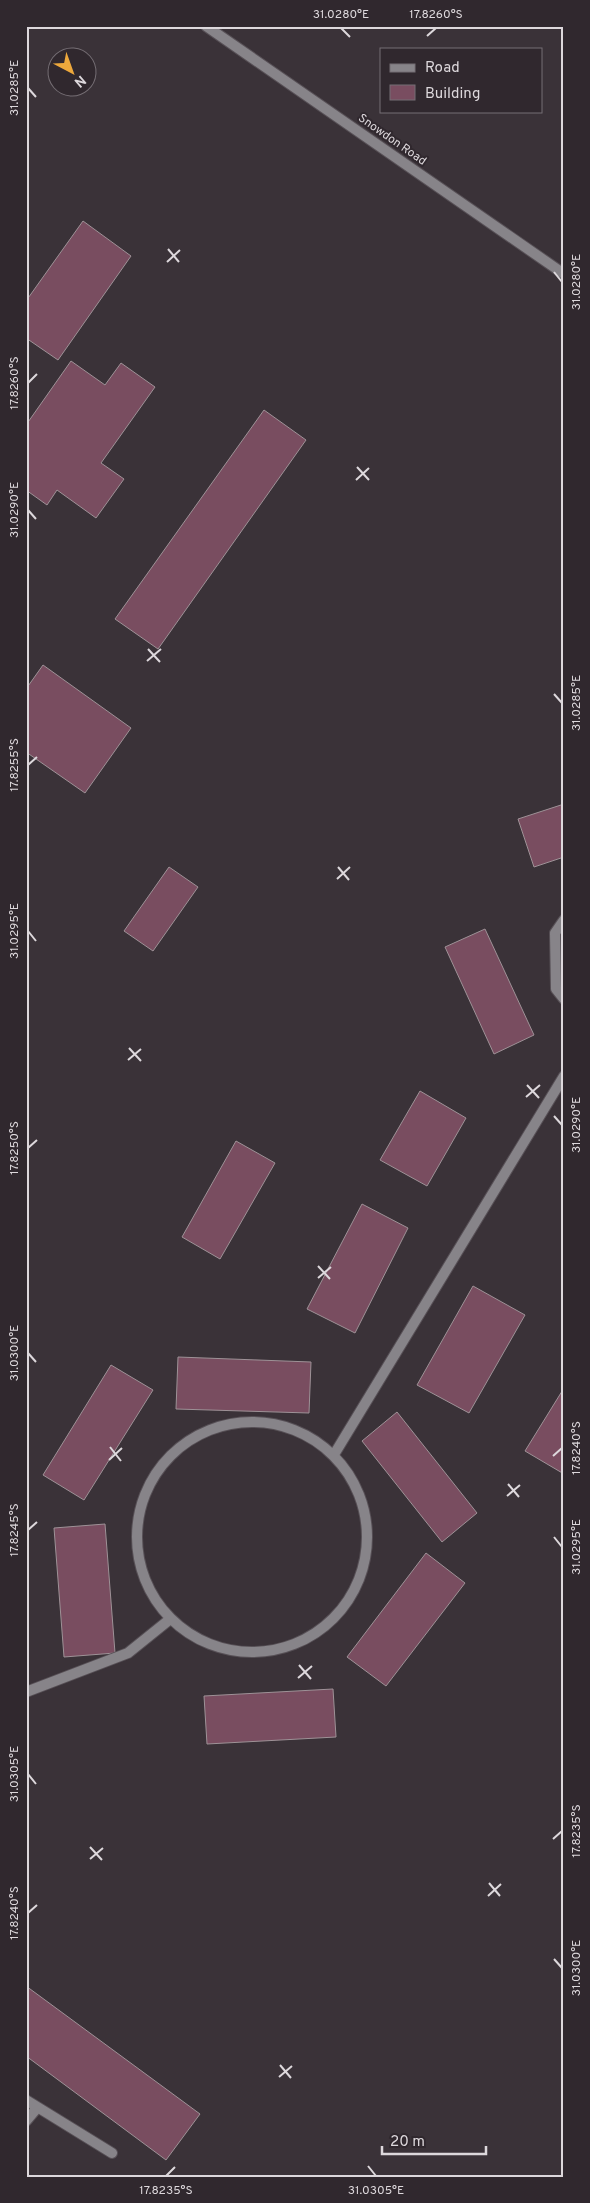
<svg xmlns="http://www.w3.org/2000/svg" width="590" height="2203" font-family="Overpass,sans-serif">
  <rect width="100%" height="100%" fill="#3a3238"/>
  <!-- building -->
  <path fill="#794d60" stroke="#9e9297" d="M83 221 131 256 58 360 26 338V301Z
    M71 361 105 385 121 363 155 387 101 463 124 479 96 518 57 490 47 505 26 490V425Z
    M264 410 306 440 158 649 115 619Z
    M43 665 131 728 85 793 26 752V689Z
    M564 804V857L534 867 518 819Z
    M169 867 198 887 153 951 124 931Z
    M485 929 534 1035 494 1054 445 947Z
    M420 1091 466 1118 427 1186 380 1160Z
    M236 1141 275 1163 220 1259 182 1237Z
    M362 1204 408 1228 355 1333 307 1309Z
    M473 1286 525 1315 469 1413 417 1385Z
    M178 1357 311 1362 309 1413 176 1409Z
    M111 1365 153 1390 84 1500 43 1475Z
    M564 1388V1474L525 1451Z
    M397 1412 477 1513 442 1542 362 1441Z
    M105 1524 115 1653 64 1657 54 1528Z
    M426 1553 465 1583 386 1686 347 1657Z
    M333 1689 336 1737 207 1744 204 1696Z
    M26 1986 200 2114 166 2160 26 2056Z"/>
  <g fill="none" stroke-linecap="round" stroke-linejoin="round">
    <!-- service casing -->
    <g stroke="#575056" stroke-width="12">
      <path id="service" d="M564 920 555 933 556 989 564 999
        M137 1537a115 115 0 1 1 230 0a115 115 0 1 1-230 0Z
        M335 1453 564 1076
        M26 1692 128 1653 169 1620
        M26 2100 112 2153
        M26 2121 37 2108"/>
    </g>
    <!-- minor casing -->
    <g stroke="#575056" stroke-width="12">
      <path id="minor" d="M206 26 564 274"/>
    </g>
    <!-- service -->
    <use href="#service" stroke="#878489" stroke-width="10"/>
    <!-- minor -->
    <use href="#minor" stroke="#878489" stroke-width="10"/>
  </g>
  <!-- ticks -->
  <path fill="none" stroke="#ddd8dc" stroke-width="2" d="M341 28 350 37M427 36 436 28M28 88 36 97M168 249 179 262M167 262 180 250M554 272 562 282M28 383 37 374M357 467 369 480M356 480 369 468M28 510 36 519M148 649 160 662M147 661 161 649M554 694 562 703M28 765 37 757M338 867 349 880M337 879 350 867M28 931 36 941M129 1048 141 1061M128 1060 141 1049M527 1085 539 1098M526 1097 540 1085M554 1116 562 1125M28 1148 37 1140M318 1266 330 1279M318 1278 331 1267M28 1353 36 1362M110 1447 121 1461M553 1456 562 1448M109 1460 122 1448M508 1484 519 1497M507 1496 520 1485M28 1530 37 1522M554 1537 562 1547M299 1665 311 1679M298 1678 312 1666M28 1774 36 1784M553 1839 562 1831M90 1847 102 1860M90 1859 103 1848M489 1883 500 1896M488 1896 501 1884M28 1913 37 1905M554 1959 562 1968M280 2065 291 2078M279 2077 292 2066M368 2166 376 2176M166 2176 175 2167"/>
  <g text-anchor="middle" dominant-baseline="central" stroke-width="4" stroke-linejoin="round" paint-order="stroke">
    <!-- street labels -->
    <g font-size="12" fill="#ddd8dc" stroke="#30282e">
      <text transform="translate(392 140) rotate(35)">Snowdon Road</text>
    </g>
  </g>
  <!-- border -->
  <rect width="590" height="2203" fill="none" stroke="#30282e" stroke-width="55"/>
  <!-- legend -->
  <rect x="380" y="48" width="162" height="65" fill="#30282e" stroke="#756e74"/>
  <rect x="390" y="64" width="25" height="8" fill="#878489" stroke="#756e74"/>
  <text x="425" y="72" font-size="15" fill="#ddd8dc">Road</text>
  <rect x="390" y="85" width="25" height="15" fill="#794d60" stroke="#756e74"/>
  <text x="425" y="98" font-size="15" fill="#ddd8dc">Building</text>
  <!-- north arrow -->
  <g transform="translate(72 72) rotate(139)"><circle r="24" fill="#30282e" stroke="#756e74"/>
  <path d="M0-4L9 19L0 12L-9 19Z" fill="#eda83c"/>
  <text y="-8" font-size="14" font-weight="bold" text-anchor="middle" fill="#ddd8dc">N</text>
  </g>
  <!-- scale -->
  <path d="M382 2146v8h104v-8" fill="none" stroke="#ddd8dc" stroke-width="2.5"/>
  <text x="390" y="2146" font-size="15" fill="#ddd8dc" stroke="#30282e" stroke-width="4" paint-order="stroke">20 m</text>
  <rect x="28" y="28" width="534" height="2148" fill="none" stroke="#ddd8dc" stroke-width="2"/>
  <g font-size="12" text-anchor="middle" fill="#ddd8dc">
    <text x="341" y="18">31.0280°E</text>
    <text x="436" y="18">17.8260°S</text>
    <text transform="translate(14 88) rotate(-90)" y="4">31.0285°E</text>
    <text transform="translate(576 282) rotate(-90)" y="4">31.0280°E</text>
    <text transform="translate(14 383) rotate(-90)" y="4">17.8260°S</text>
    <text transform="translate(14 510) rotate(-90)" y="4">31.0290°E</text>
    <text transform="translate(576 703) rotate(-90)" y="4">31.0285°E</text>
    <text transform="translate(14 765) rotate(-90)" y="4">17.8255°S</text>
    <text transform="translate(14 931) rotate(-90)" y="4">31.0295°E</text>
    <text transform="translate(576 1125) rotate(-90)" y="4">31.0290°E</text>
    <text transform="translate(14 1148) rotate(-90)" y="4">17.8250°S</text>
    <text transform="translate(14 1353) rotate(-90)" y="4">31.0300°E</text>
    <text transform="translate(576 1448) rotate(-90)" y="4">17.8240°S</text>
    <text transform="translate(14 1530) rotate(-90)" y="4">17.8245°S</text>
    <text transform="translate(576 1547) rotate(-90)" y="4">31.0295°E</text>
    <text transform="translate(14 1774) rotate(-90)" y="4">31.0305°E</text>
    <text transform="translate(576 1831) rotate(-90)" y="4">17.8235°S</text>
    <text transform="translate(14 1913) rotate(-90)" y="4">17.8240°S</text>
    <text transform="translate(576 1968) rotate(-90)" y="4">31.0300°E</text>
    <text x="166" y="2194">17.8235°S</text>
    <text x="376" y="2194">31.0305°E</text>
  </g>
</svg>
